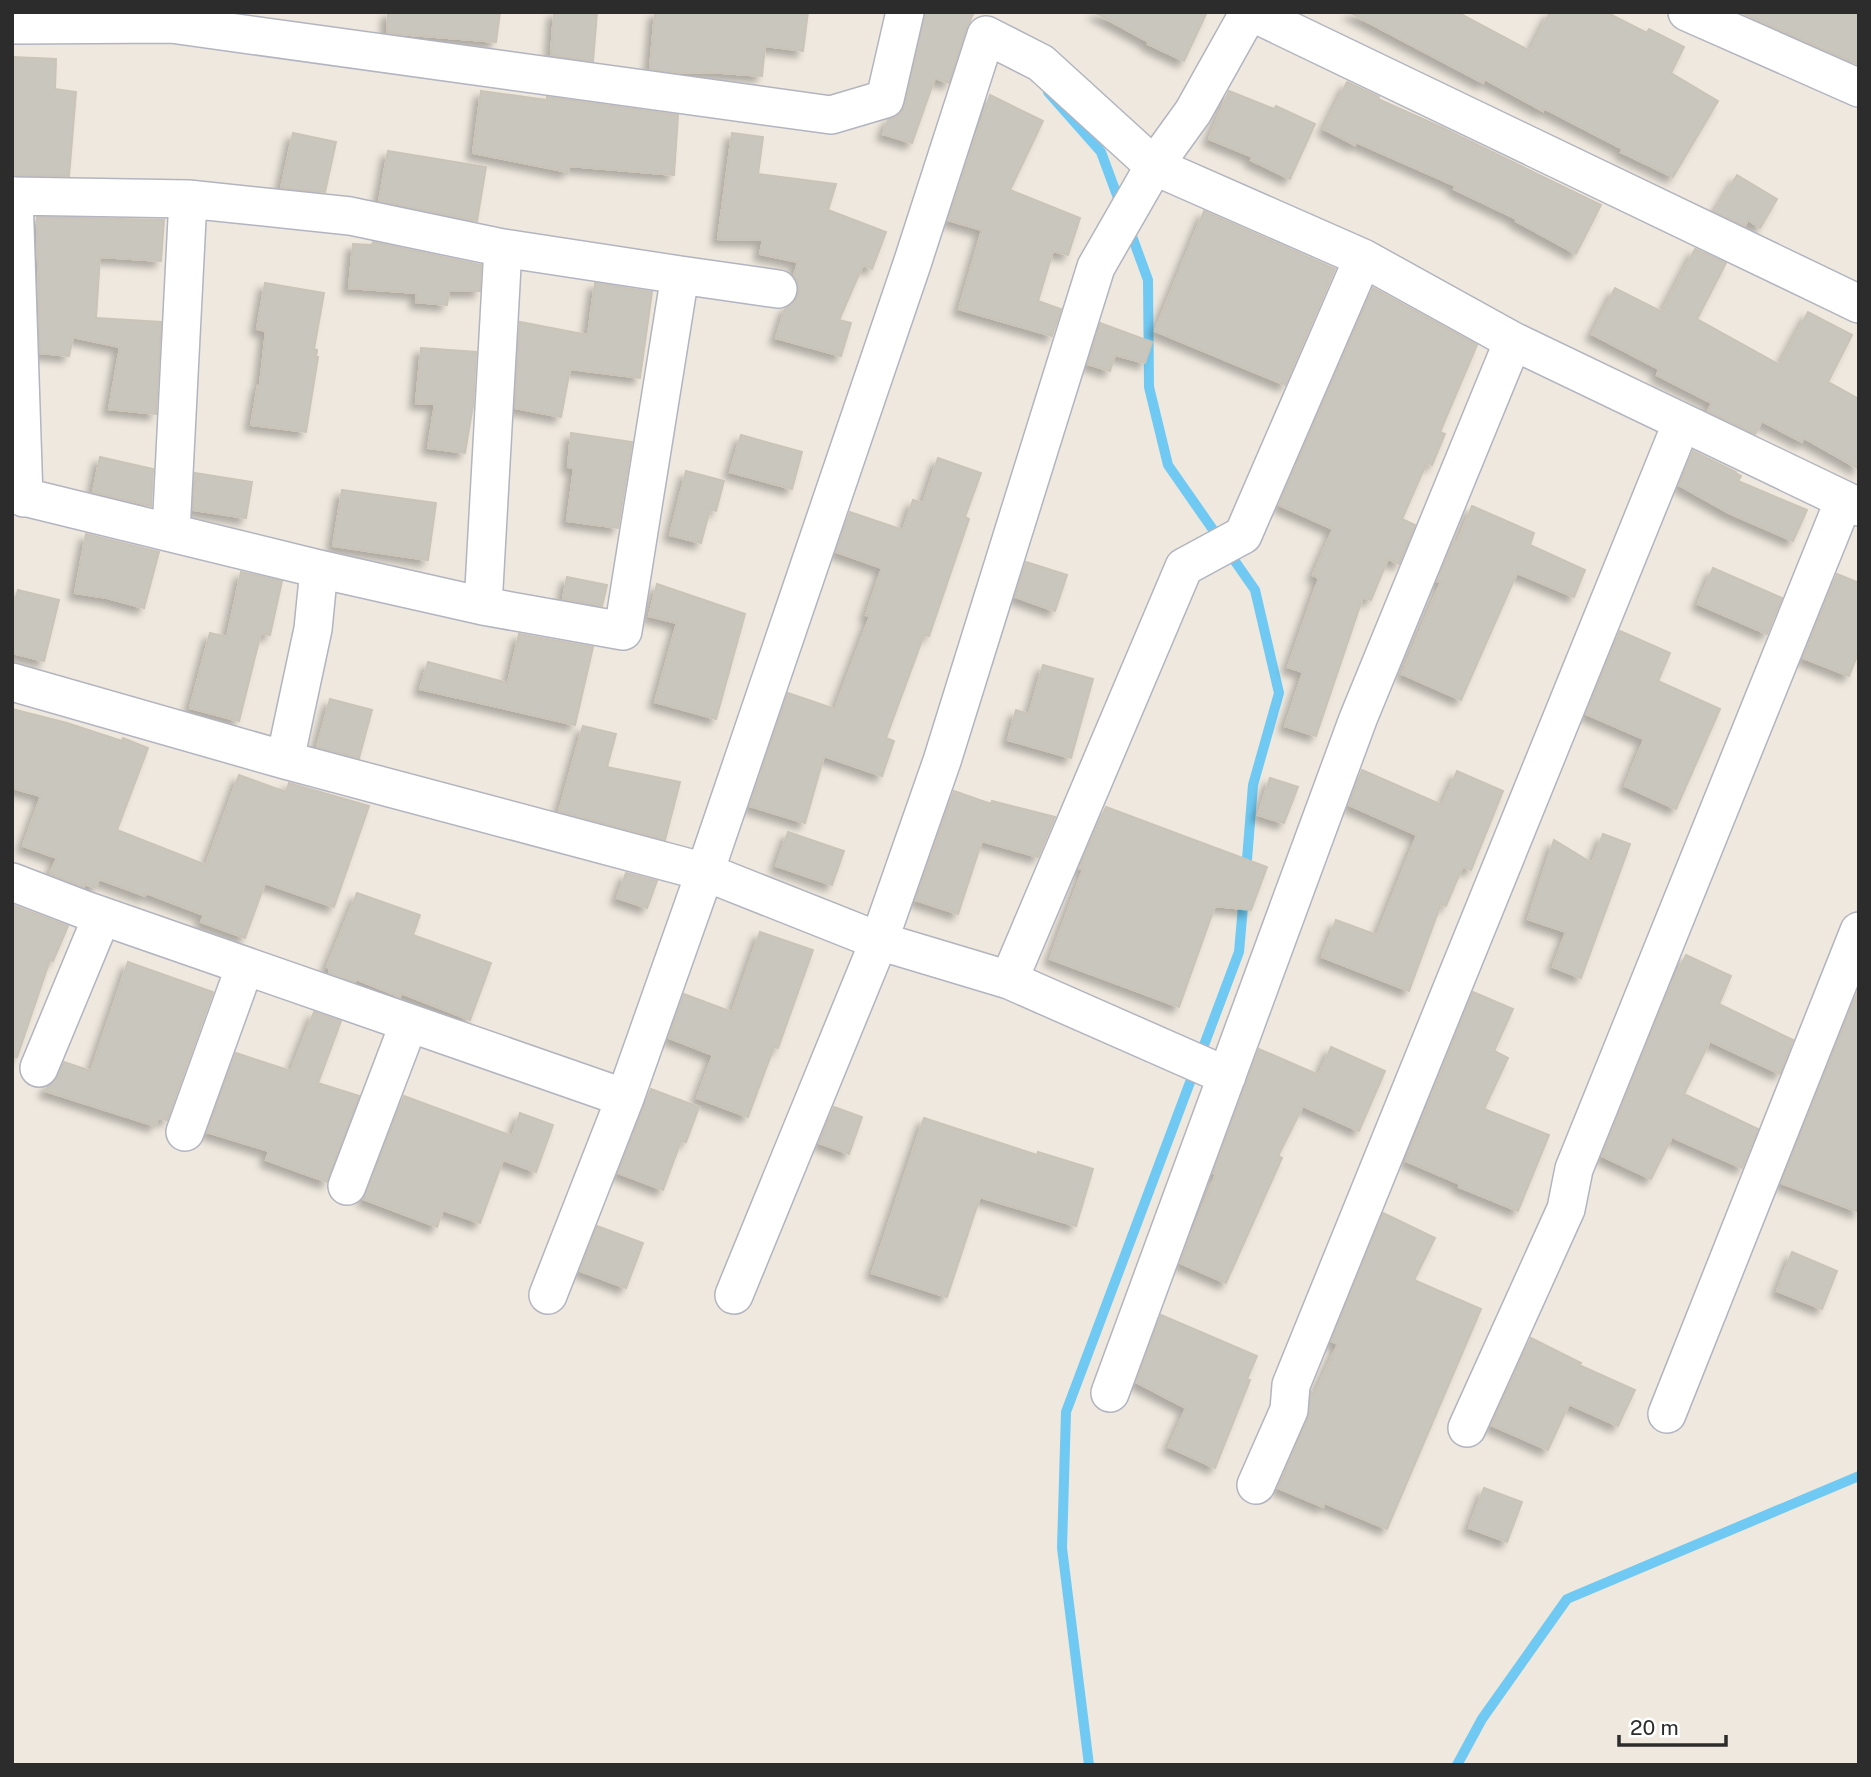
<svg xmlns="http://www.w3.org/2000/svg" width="1871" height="1777" font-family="'Public Sans',sans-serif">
  <defs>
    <filter id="shadow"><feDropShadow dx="-6" dy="6" stdDeviation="3.5" flood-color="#0004"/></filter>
  </defs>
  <rect width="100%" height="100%" fill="#eee8de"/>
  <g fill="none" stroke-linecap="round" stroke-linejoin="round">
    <!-- stream -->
    <path stroke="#6fc9f2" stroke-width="10" d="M1048 92 1101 152 1121 206
      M1129 228 1148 280 1149 387 1168 465 1255 590 1279 693 1253 785 1246 872
      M1089 1765 1062 1548 1066 1412 1239 952 1244 895
      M1457 1765 1482 1719 1567 1599 1859 1476"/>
  </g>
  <!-- building -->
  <path fill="#c9c6bd" stroke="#cac4b8" stroke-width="2" filter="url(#shadow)" d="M388 12H500L496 42 387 33Z
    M554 12H597L593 61 551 55Z
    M655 12H808L803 51 765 46 762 76 708 72 682 73 650 69Z
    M925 12H974L966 29 949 83 935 78 912 143 883 134 888 120 900 114 905 104Z
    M1094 12H1207L1184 61 1148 44 1149 42Z
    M1349 12H1457L1530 51 1550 12H1606L1647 33 1649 29 1684 47 1671 73 1718 101 1673 177 1621 152 1623 149 1544 108 1543 111 1485 79 1483 83Z
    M1740 12H1859V65Z
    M12 57 56 59 55 89 76 92 69 176 12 175Z
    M1347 82 1379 97 1378 99 1443 128 1601 205 1576 254 1516 221 1517 219 1454 189 1456 186 1356 142 1355 145 1324 129Z
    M481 91 547 100V97L678 115 674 175 569 166 568 172 473 153Z
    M1229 91 1274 109 1276 106 1315 124 1290 179 1251 160 1253 157 1209 139Z
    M990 95 1043 121 1010 190 1080 218 1068 255 1053 251 1038 301 1061 309 1052 336 959 309 982 230 948 220Z
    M293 133 336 142 325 192 281 188Z
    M732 133 763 137 758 174 836 184 828 210 886 232 872 269 863 265 839 320 851 323 841 356 776 338 785 309 794 302 799 293 798 282 794 276 798 262 760 254 763 240 718 239Z
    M388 151 486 167 477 221 379 201Z
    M1737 175 1777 199 1760 228 1748 220 1745 226 1715 212Z
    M1204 211 1335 269 1285 385 1155 331Z
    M37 217 164 220 161 261 100 257 96 318 161 322 156 414 109 409 120 347 73 337 69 356 40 353Z
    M373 242 481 265 480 291H449L447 305 416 302 417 293 349 288 353 244 372 245Z
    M1695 249 1726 263 1697 319 1780 365 1808 312 1852 335 1828 382 1859 399V469L1804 438 1802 442 1762 421 1755 434 1708 411 1712 403 1657 375 1659 369 1592 334 1615 288 1662 312Z
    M265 283 324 293 314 349 317 350 316 357H318L306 432 251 425 258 385H260L266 331 257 329Z
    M595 283 652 292 640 378 570 369 561 417 515 408 520 322 588 335Z
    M1373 288 1477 345 1440 432 1445 434 1432 465 1427 462 1402 519 1415 525 1399 564 1388 559 1371 600 1363 597 1316 736 1285 726 1303 672 1288 667 1319 578 1313 575 1333 529 1279 505Z
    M1100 323 1152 342 1145 363 1115 355 1110 371 1088 364Z
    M421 348 476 352 473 406 465 453 428 448 435 404 416 403Z
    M571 433 632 442 618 528 567 521 574 468 568 467Z
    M741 435 802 452 792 489 730 472Z
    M1693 451 1736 472V473L1741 476 1738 481 1807 510 1793 541 1729 513 1679 485Z
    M100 457 153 469 151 506 93 492Z
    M938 458 981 473 965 517 969 519 929 636 924 635 886 738 894 741 882 776 824 756 805 823 750 806 788 693 835 709 870 616 866 615 882 568 836 552 850 512 903 530 913 500 923 503Z
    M686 471 724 481 716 511 710 509 701 543 670 535Z
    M195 473 252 482 246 518 193 510Z
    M342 490 436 503 428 560 333 546Z
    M1472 506 1534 533 1530 545 1585 570 1574 597 1517 573 1461 700 1402 674 1441 582 1437 581 1453 542 1457 543Z
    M86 534 159 552 144 608 107 598 75 593Z
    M1026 562 1067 575 1055 611 1015 597Z
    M1713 568 1782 598 1767 634 1698 604Z
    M241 572 282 581 270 635 261 633 239 721 190 708 210 633 227 637Z
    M1837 574 1859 583V651L1849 676 1803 658Z
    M567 577 607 585 602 606 563 599Z
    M657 584 745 614 716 719 655 702 677 623 649 616Z
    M18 590 59 600 44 661 12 653V614Z
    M1620 631 1670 653 1658 681 1720 709 1676 809 1625 786 1644 739 1586 714Z
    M519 634 593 647 575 725 420 689 428 662 508 683Z
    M1043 665 1093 679 1071 758 1008 740 1016 710 1029 714Z
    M330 699 372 710 359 758 317 747Z
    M12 709 67 723 122 741 123 738 148 748 117 830 206 865 239 775 286 792 289 783 369 806 334 907 265 883 245 938 201 922 204 915 146 893 145 896 99 879 96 888 85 884 84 887 50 874 57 858 23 846 41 796 12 788Z
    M583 726 616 734 607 767 680 782 665 840 559 811Z
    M1362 770 1442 805 1457 771 1503 791 1471 870 1463 866 1446 906 1441 904 1409 991 1322 957 1336 920 1377 935 1417 835 1349 805Z
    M1270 778 1298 787 1284 823 1258 815Z
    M954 791 991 804 992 801 1055 817 1038 857 982 841 958 914 916 900Z
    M1106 807 1267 867 1251 910 1215 906 1179 1007 1050 959 1083 869 1079 868Z
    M788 832 844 851 832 885 776 866Z
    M1603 834 1630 844 1581 978 1553 967 1566 932 1528 919 1554 840 1592 863Z
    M626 873 657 881 647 908 617 898Z
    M357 893 420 915 413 935 491 963 470 1020 401 993 400 997 356 979 355 982 329 973 330 968 327 967Z
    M12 905 68 926 53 961 50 960 17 1057 12 1056Z
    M760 932 813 950 778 1048 774 1047 748 1117 697 1098 713 1055 669 1038 684 994 732 1012Z
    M1686 955 1731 976 1719 1004 1793 1040 1780 1074 1710 1041 1684 1094 1758 1129 1742 1168 1672 1137 1651 1179 1602 1156 1664 1001Z
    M128 962 213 992 167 1120 158 1118 155 1126 45 1091 47 1087 58 1077 64 1062 91 1071Z
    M1859 988V1212L1781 1183Z
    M1473 992 1513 1009 1494 1051 1508 1058 1484 1109 1549 1135 1518 1211 1459 1187 1460 1184 1406 1161Z
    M314 1012 341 1021 318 1083 359 1096 327 1182 266 1160 269 1151 207 1132 236 1053 291 1071Z
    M1331 1047 1385 1071 1359 1131 1303 1106 1278 1156 1282 1158 1226 1283 1180 1263 1216 1174 1213 1173 1259 1049 1319 1075Z
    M651 1089 699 1107 686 1142 681 1141 663 1190 618 1173Z
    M404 1096 512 1136 520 1113 553 1125 536 1172 503 1160 480 1223 443 1210 437 1227 363 1199Z
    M834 1107 862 1117 849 1154 819 1143Z
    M924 1118 1037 1155 1038 1152 1093 1169 1076 1226 980 1197 947 1297 872 1273Z
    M1383 1213 1435 1238 1414 1280 1481 1309 1387 1529 1325 1503 1323 1507 1278 1488 1308 1418 1311 1392 1315 1394 1338 1344 1331 1341Z
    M597 1226 643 1243 626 1288 580 1271Z
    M1792 1252 1837 1271 1822 1309 1777 1291Z
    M1161 1315 1257 1356 1247 1379 1250 1380 1215 1468 1169 1447 1186 1408 1136 1382Z
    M1531 1338 1581 1363 1579 1365 1635 1390 1618 1426 1569 1404 1548 1450 1491 1425Z
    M1484 1488 1522 1502 1507 1542 1469 1528Z"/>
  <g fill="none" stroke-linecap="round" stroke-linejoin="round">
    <!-- minor casing -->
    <g stroke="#b2b4c0" stroke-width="40">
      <path id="minor" d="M1251 12 1859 304
        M1687 12 1859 88
        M12 25 171 24 831 115 885 99 905 12
        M12 196 188 199 350 216 503 248 680 275 623 631 483 606 319 569 12 494
        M14 196 24 498
        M680 275 778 289
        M171 532 188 199
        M483 606 503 248
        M12 682 285 760 705 872 912 264 986 35 1041 63 1154 166 1363 258 1513 341 1859 507
        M285 760 313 629 319 569
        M12 882 85 910 625 1098
        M1009 980 1184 567 1243 535 1363 258
        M39 1068 102 916
        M1227 1076 1009 980 879 941 942 761 1096 267 1154 166 1193 112 1249 12
        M185 1132 245 966
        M347 1186 409 1023
        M548 1295 625 1098 705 872 879 941 734 1295
        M1110 1393 1358 719 1513 341
        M1667 1414 1859 931
        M1467 1428 1566 1209 1574 1169 1844 500
        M1256 1485 1289 1410 1291 1385 1682 422"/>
    </g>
    <!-- minor -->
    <use href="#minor" stroke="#fff" stroke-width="37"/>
  </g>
  <!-- border -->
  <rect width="1871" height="1777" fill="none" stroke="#2c2c2c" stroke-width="28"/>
  <!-- scale -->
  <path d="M1619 1735v10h107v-10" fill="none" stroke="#2c2c2c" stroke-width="3.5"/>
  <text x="1630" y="1735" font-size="21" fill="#2c2c2c" stroke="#ffffff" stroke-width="5" paint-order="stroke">20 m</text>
</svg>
